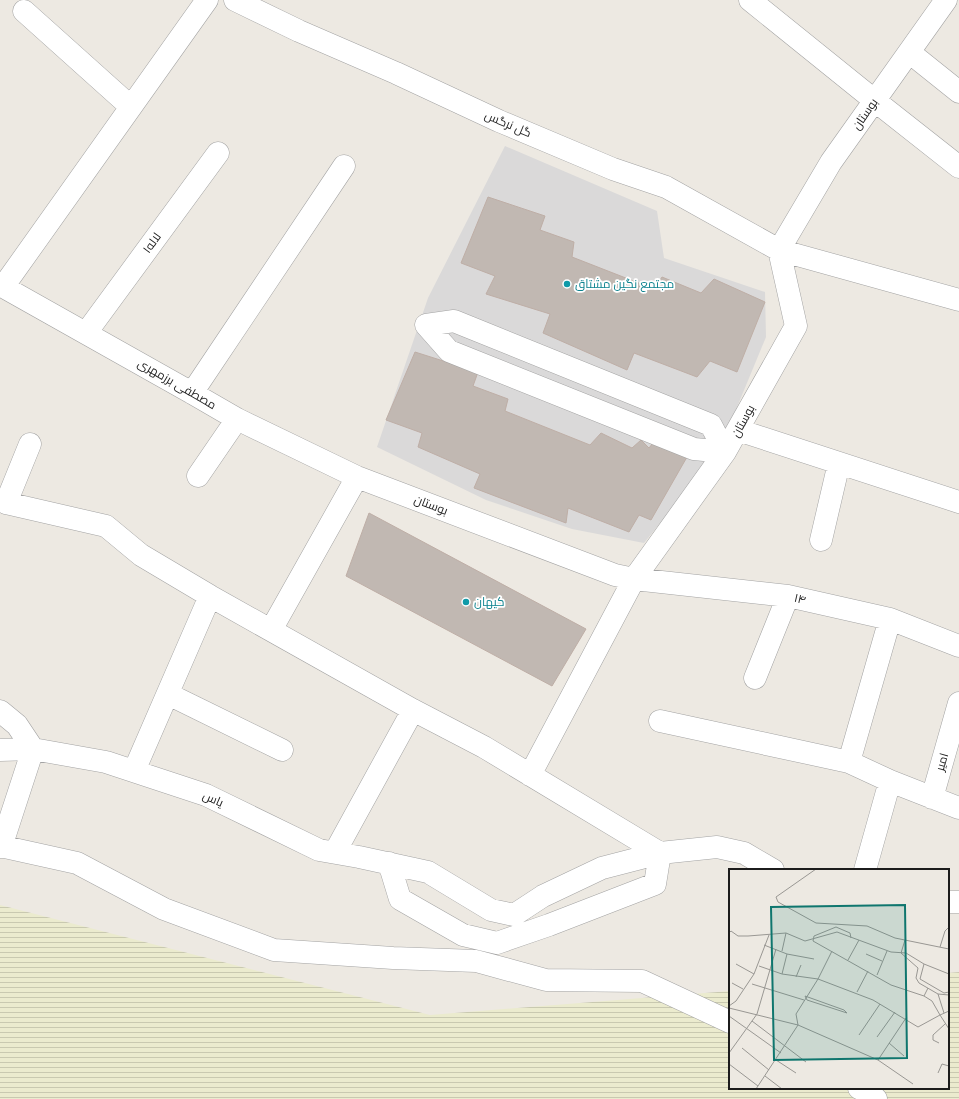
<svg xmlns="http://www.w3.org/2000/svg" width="959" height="1099" font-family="Raleway,Cairo,sans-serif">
  <defs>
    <pattern id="farmland-rules" width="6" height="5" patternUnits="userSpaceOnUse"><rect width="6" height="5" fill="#ebebce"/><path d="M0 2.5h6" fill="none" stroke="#c9c9b0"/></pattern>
  </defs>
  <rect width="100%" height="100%" fill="#ede9e2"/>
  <!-- residential -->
  <path fill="#dad9d9" d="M505 146 657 211 664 258 765 292 766 337 735 412 698 476 644 543 572 529 486 500 377 447 428 298Z"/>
  <!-- farmland -->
  <path fill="url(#farmland-rules)" d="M0 905 430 1015 730 991V1088H948V973L959 972V1099H0Z"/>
  <!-- building -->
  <path fill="#c1b8b2" stroke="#beaea6" d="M488 197 545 216 540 230 574 242 572 257 654 289 662 277 701 293 714 279 765 302 737 372 710 361 697 377 634 353 627 370 543 333 550 314 486 294 495 276 461 263Z
    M415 352 478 372 473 386 508 399 505 411 590 445 601 433 632 448 641 440 649 448 656 439 687 457 651 520 639 515 629 532 568 508 566 523 474 488 480 474 418 447 422 433 386 420Z
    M369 513 586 629 552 686 346 576Z"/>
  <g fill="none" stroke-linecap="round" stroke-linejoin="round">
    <!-- minor casing -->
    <g stroke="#a3a3a3" stroke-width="23">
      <path id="minor" d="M235 0 299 31 396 73 499 121 613 169 666 187 779 250 959 300
        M750 0 874 100 959 167
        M24 11 131 107
        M909 52 959 92
        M0 285 192 393 237 419 357 477 615 575 634 579 725 452 796 326 779 250 831 162 946 0
        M3 287 207 0
        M454 321 711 425 725 452 694 449 449 351 426 325Z
        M86 333 218 153
        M192 393 344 166
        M738 430 959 502
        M198 476 237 419
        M0 500 6 503 106 526 141 555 210 596 413 710 484 747 660 853
        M6 503 30 444
        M821 540 839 463
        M271 630 357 477
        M755 678 788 596
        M168 694 282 750
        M0 711 17 725 33 749
        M660 721 849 762 890 781 959 808
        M0 750 33 749 106 762 206 795 319 850 359 857 428 872 491 910 514 915 543 896 602 868 660 853 717 847 744 853 773 870
        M849 762 890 619
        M134 771 210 596
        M530 775 634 579 788 596 890 619 959 646
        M932 798 959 703
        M0 846 77 863 164 909 274 950 393 958 476 961 546 980 642 981 730 1022
        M1 847 33 749
        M335 852 413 710
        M389 863 400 899 463 935 497 943 549 925 655 884 660 853
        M865 870 890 781
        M948 902H959
        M859 1088 872 1095 876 1099"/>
    </g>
    <!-- minor -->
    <use href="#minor" stroke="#fff" stroke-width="22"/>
  </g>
  <!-- markers -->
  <g fill="#0f9aa8" stroke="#fff" stroke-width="1.5">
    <circle cx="567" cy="284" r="4"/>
    <circle cx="466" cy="602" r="4"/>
  </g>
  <g text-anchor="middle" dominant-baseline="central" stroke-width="3.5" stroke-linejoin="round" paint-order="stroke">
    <!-- street labels -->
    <g font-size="12" fill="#1c1c1c" stroke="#fff">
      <text transform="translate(865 114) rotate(-55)">بوستان</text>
      <text transform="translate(508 124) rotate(23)">گل نرگس</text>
      <text transform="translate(152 243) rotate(-54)">لاله۱</text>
      <text transform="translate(177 384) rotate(30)">مصطفی برزمهری</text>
      <text transform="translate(743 421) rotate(-61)">بوستان</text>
      <text transform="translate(431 505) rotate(21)">بوستان</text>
      <text transform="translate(800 599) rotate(13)">۱۴</text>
      <text transform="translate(942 762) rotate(-74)">امیر</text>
      <text transform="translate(213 799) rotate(24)">یاس</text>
    </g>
    <!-- culture labels -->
    <g font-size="12" fill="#0d838f" stroke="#fff" text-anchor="start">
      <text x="575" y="284">مجتمع نگین مشتاق</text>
      <text x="474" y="602">کیهان</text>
    </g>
  </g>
  <!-- overview -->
  <g transform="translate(729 869)">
    <rect width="220" height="220" fill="#ede9e2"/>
    <path fill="none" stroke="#999793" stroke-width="1" d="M87 0 47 28 49 33 87 54 138 57 166 69 220 80M0 64 2 62 9 67H19L57 64 76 72 108 63 162 83 177 84 195 95 191 110 215 124 220 123M84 72 162 116 195 127 199 119M84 72 85 67 107 58 121 64 122 69M35 76 58 85 85 90M211 78 216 62 220 58M53 82 57 64M172 84 189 99 187 109 190 114 209 125 220 126M172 84 176 71M137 85 153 92M119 91 130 71M7 95 25 105M195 95 220 105M30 97 53 105 89 110 103 82M53 105 58 85M148 106 158 82M67 108 72 96M3 114 14 120M23 115 75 131M128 123 139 102M209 125 215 144M76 127 115 141 118 144 78 131ZM195 127 203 132 211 146 220 142M0 137 7 132 25 105 40 66M0 139 69 156 149 191 184 215M0 147 52 184M23 152 77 193M130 166 151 135M148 168 166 143M160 174 175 187M210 174 204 171V166L216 155M13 179 40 201M0 184 28 145 47 80M47 191 67 204M149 191 177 149M0 195 29 217M209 204 213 195 220 197M36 207 53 220M27 220 69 156 67 145 89 110 144 131 189 158 211 146 220 160"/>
    <path fill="#0f766e" fill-opacity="0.15" stroke="#0f766e" stroke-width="2" d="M176 36 178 189 45 191 42 38Z"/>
    <rect width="220" height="220" fill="none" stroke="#1c1c1c" stroke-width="2"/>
  </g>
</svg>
